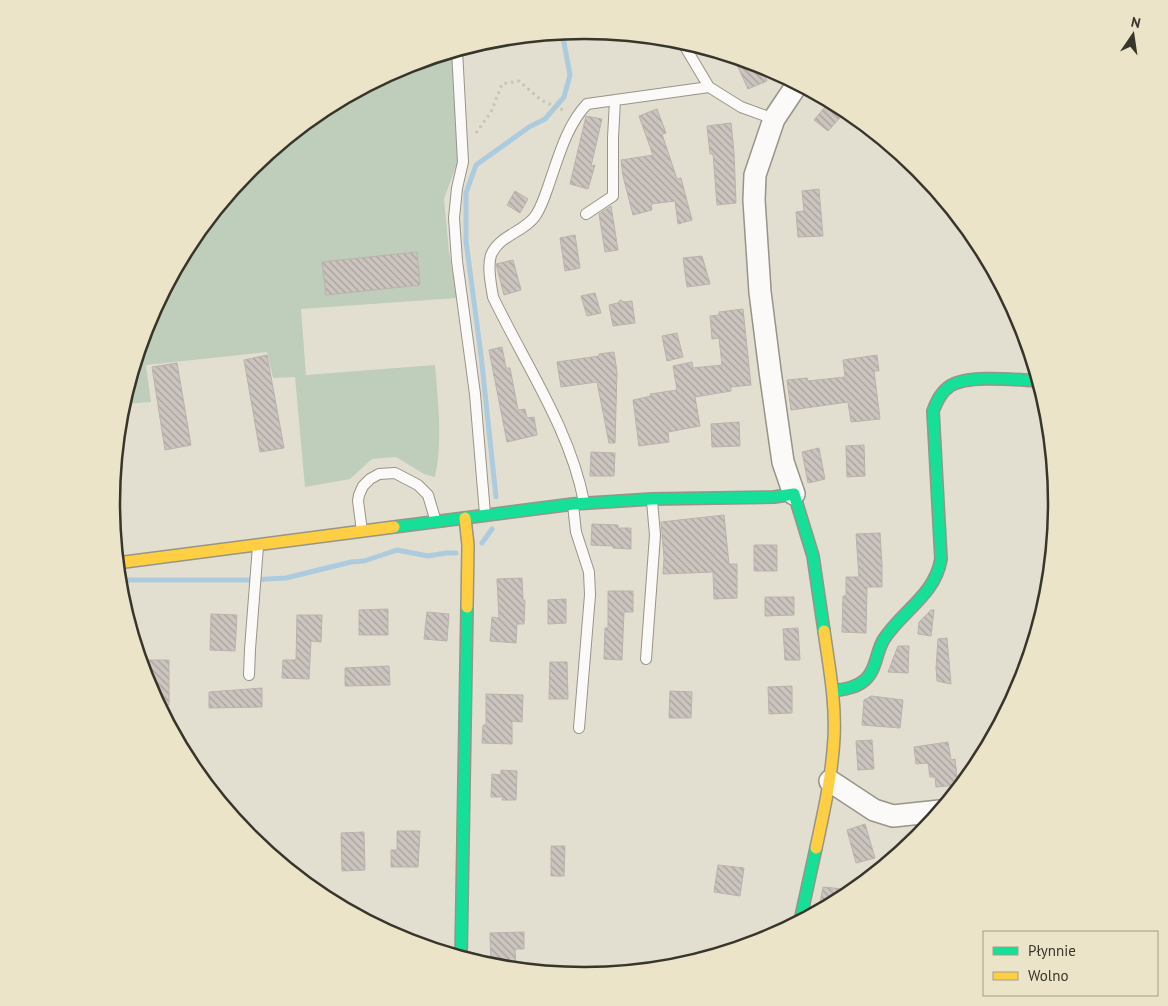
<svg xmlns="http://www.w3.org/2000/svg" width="1168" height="1006" font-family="'PT Sans',sans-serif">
  <defs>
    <pattern id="building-back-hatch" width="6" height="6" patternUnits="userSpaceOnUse" patternTransform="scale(1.25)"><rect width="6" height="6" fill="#ccc4bf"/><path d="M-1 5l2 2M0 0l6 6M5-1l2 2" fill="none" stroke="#a7a09b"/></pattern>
  </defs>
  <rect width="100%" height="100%" fill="#e3dfd0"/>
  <!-- green -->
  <path fill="#becebb" d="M452 51 459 158 444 199 449 252 457 298 301 309 306 375 435 365C438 402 443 440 435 477L424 474 396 457 372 459 350 479 305 487 295 377 273 378 267 352 146 365 151 402 122 404 147 322 191 240 250 168 321 110 403 66Z"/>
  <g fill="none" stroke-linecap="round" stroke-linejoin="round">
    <!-- stream -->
    <path stroke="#accbde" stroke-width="5" d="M496 497 481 355 466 241V193L476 165 529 127 545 119 564 97 570 75 562 32
      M482 543 492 529
      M119 580H247L286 578 351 562 364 561 397 550 428 556 446 553H456"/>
  </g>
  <!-- building -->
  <path fill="url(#building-back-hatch)" stroke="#bab2ad" d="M733 56 760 64 767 81 748 89Z
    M830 101 847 110 828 131 814 120Z
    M657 109 666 133 662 134 677 179 681 178 692 220 678 224 675 201 651 204 652 210 633 215 623 176 621 160 653 155 639 116Z
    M586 116 602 119 591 166 595 165 588 189 570 184Z
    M731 123 734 152 736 203 717 205 713 154H710L707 126Z
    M819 189 823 236 798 237 796 212 804 211 802 191Z
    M515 191 528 199 520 213 507 205Z
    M611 206 618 250 605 252 599 214Z
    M575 235 580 268 565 271 560 238Z
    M417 252 420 285 326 295 322 262Z
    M702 256 710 284 687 287 683 258Z
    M513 260 521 290 504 295 496 264Z
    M595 293 601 313 587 316 581 296Z
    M620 300 624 302 632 301 635 323 613 326 609 305 618 303Z
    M743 309 751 385 731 387V391L695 397 700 426 668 432 669 442 639 446 633 400 651 396 650 394 677 390 673 366 692 362 693 368 722 365 719 338 712 339 710 316 719 315V312Z
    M677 333 683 357 667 361 662 336Z
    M502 347 506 368H510L518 410 525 409 527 418 534 417 537 435 507 442 489 350Z
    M614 352 617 372 615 443H609L597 382 561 387 557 362 599 356V354Z
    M267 355 284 448 260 452 244 360Z
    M877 355 879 371H874L880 419 851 422 848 402 791 410 787 380 807 378 808 381 845 377 843 360Z
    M177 363 191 445 165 450 152 367Z
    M739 422 740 446 712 447 711 424Z
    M864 445 865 476 847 477 846 446Z
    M819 448 825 479 808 483 802 452Z
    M591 452 615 453 614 476H590Z
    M724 515 729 564H737V598L714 599 713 572 663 574 664 558 661 522Z
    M592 524 618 525V528H631V549L613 548V546L591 545Z
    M880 533 882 565V587H867L866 633 842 632 843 596H846V577H859L856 534Z
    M754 545H777V571H754Z
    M522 578 523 600H525L524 624H517L516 643 490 641 492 617 499 618 497 579Z
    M608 591H633V612H624L622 660 604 659 605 628H608Z
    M765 597H794V615L765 616Z
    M566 599V623L548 624V600Z
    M388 609V635H359V610Z
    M931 610H934L931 636 918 634 919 622Z
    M427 612 449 614 447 641 424 639Z
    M211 614 237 615 235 651 210 650Z
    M297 615H322L321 642 311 641 309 679 282 678 283 660H296Z
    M798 628 800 660H785L783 629Z
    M947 638 951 684 937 681 936 668 938 639Z
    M898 646H909L908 673 888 672Z
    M146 660H169V705H158L147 684Z
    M550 662H567L568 699H549Z
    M389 666 390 685 345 686V668Z
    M792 686V713L769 714 768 687Z
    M262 688V707L209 708V692Z
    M670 691 692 692 691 718H669Z
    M486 694 523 695 522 722 512 721V744L482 743 483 725H486Z
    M871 696 903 700 900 728 862 725 864 700Z
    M872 740 874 769 858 770 856 741Z
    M948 742 951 760 955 759 958 785 936 787 935 777H930L928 763 916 764 914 747Z
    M501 770 517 771 516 800H502L503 797H491L492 774 501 775Z
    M865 824 875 858 856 863 847 830Z
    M397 831H420L418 867H391V850H397Z
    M364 832 365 870 342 871 341 833Z
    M551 846H565L564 876H551Z
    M718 865 744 868 740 896 714 892Z
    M823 887 854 890 847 896 818 912Z
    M524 932V949H515L516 969 491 967 490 933Z"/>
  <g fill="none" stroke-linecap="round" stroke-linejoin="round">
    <!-- lane casing -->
    <g stroke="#979488" stroke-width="12">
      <path id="lane" d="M681 40 709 87
        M457 50 463 162 457 188 454 218 457 261 475 394 485 514
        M586 214 613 196V138L615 100
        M584 502C570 429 525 364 493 297 491 284 487 267 491 255 499 235 525 232 536 215 541 207 545 196 548 187 558 159 566 126 587 104L709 87 741 107 774 119
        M573 505 576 532 589 572 590 595 579 728
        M362 531 358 501 359 495 363 486 370 479 379 474 395 473 418 485 428 495 436 522
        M646 659 655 535 652 501
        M249 675 250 649 258 546"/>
    </g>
    <!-- street casing -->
    <g stroke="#979488" stroke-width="24">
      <path id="street" d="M794 494 783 462 770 371 760 292 754 200 755 175 774 119 798 83
        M830 781 874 810 893 816 940 811"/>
    </g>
    <!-- fast casing -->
    <g stroke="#979488" stroke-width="14">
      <path id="fast" d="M394 527 573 504 652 499 774 497 794 494 813 556 824 631
        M833 691C844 689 856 688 865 680 877 669 876 651 884 639 903 610 935 595 941 559L933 411C937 401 941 392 950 386 968 374 1018 380 1039 381
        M800 921 816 848
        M461 958 467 607"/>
    </g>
    <!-- slow casing -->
    <g stroke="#979488" stroke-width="14">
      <path id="slow" d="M465 518 468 545 467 607
        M117 563 394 527
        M816 848C824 811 832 775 834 738 836 702 829 666 824 631"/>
    </g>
    <!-- path -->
    <path stroke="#c4c3be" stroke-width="3" stroke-dasharray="2.5 4" stroke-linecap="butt" d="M476 133 491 112 502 84 519 81 541 100 565 111"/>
    <!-- lane -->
    <use href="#lane" stroke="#fbfaf8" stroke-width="10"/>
    <!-- street -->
    <use href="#street" stroke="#fbfaf8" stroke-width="21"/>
    <!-- fast -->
    <use href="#fast" stroke="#16e098" stroke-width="11"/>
    <!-- slow -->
    <use href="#slow" stroke="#ffcf43" stroke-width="11"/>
  </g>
  <!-- crop -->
  <path d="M0 0H1168V1006H0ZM120 503a464 464 0 1 1 928 0a464 464 0 1 1-928 0Z" fill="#ebe4c8" fill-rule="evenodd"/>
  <path fill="none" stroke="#38352a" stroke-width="2.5" d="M120 503a464 464 0 1 1 928 0a464 464 0 1 1-928 0Z"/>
  <!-- legend -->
  <rect x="983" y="931" width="175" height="65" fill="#ebe4c8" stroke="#a39e89"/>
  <rect x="993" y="947" width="25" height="8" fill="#16e098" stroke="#a39e89"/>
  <text x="1028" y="956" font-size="15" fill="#38352a">Płynnie</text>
  <rect x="993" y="972" width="25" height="8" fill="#ffcf43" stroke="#a39e89"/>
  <text x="1028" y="981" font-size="15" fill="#38352a">Wolno</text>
  <!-- north arrow -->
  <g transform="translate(1133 35) rotate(13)" stroke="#ebe4c8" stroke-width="4" paint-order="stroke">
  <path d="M0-4L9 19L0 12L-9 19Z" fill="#38352a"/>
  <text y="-8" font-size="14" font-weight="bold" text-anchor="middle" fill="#38352a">N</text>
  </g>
</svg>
